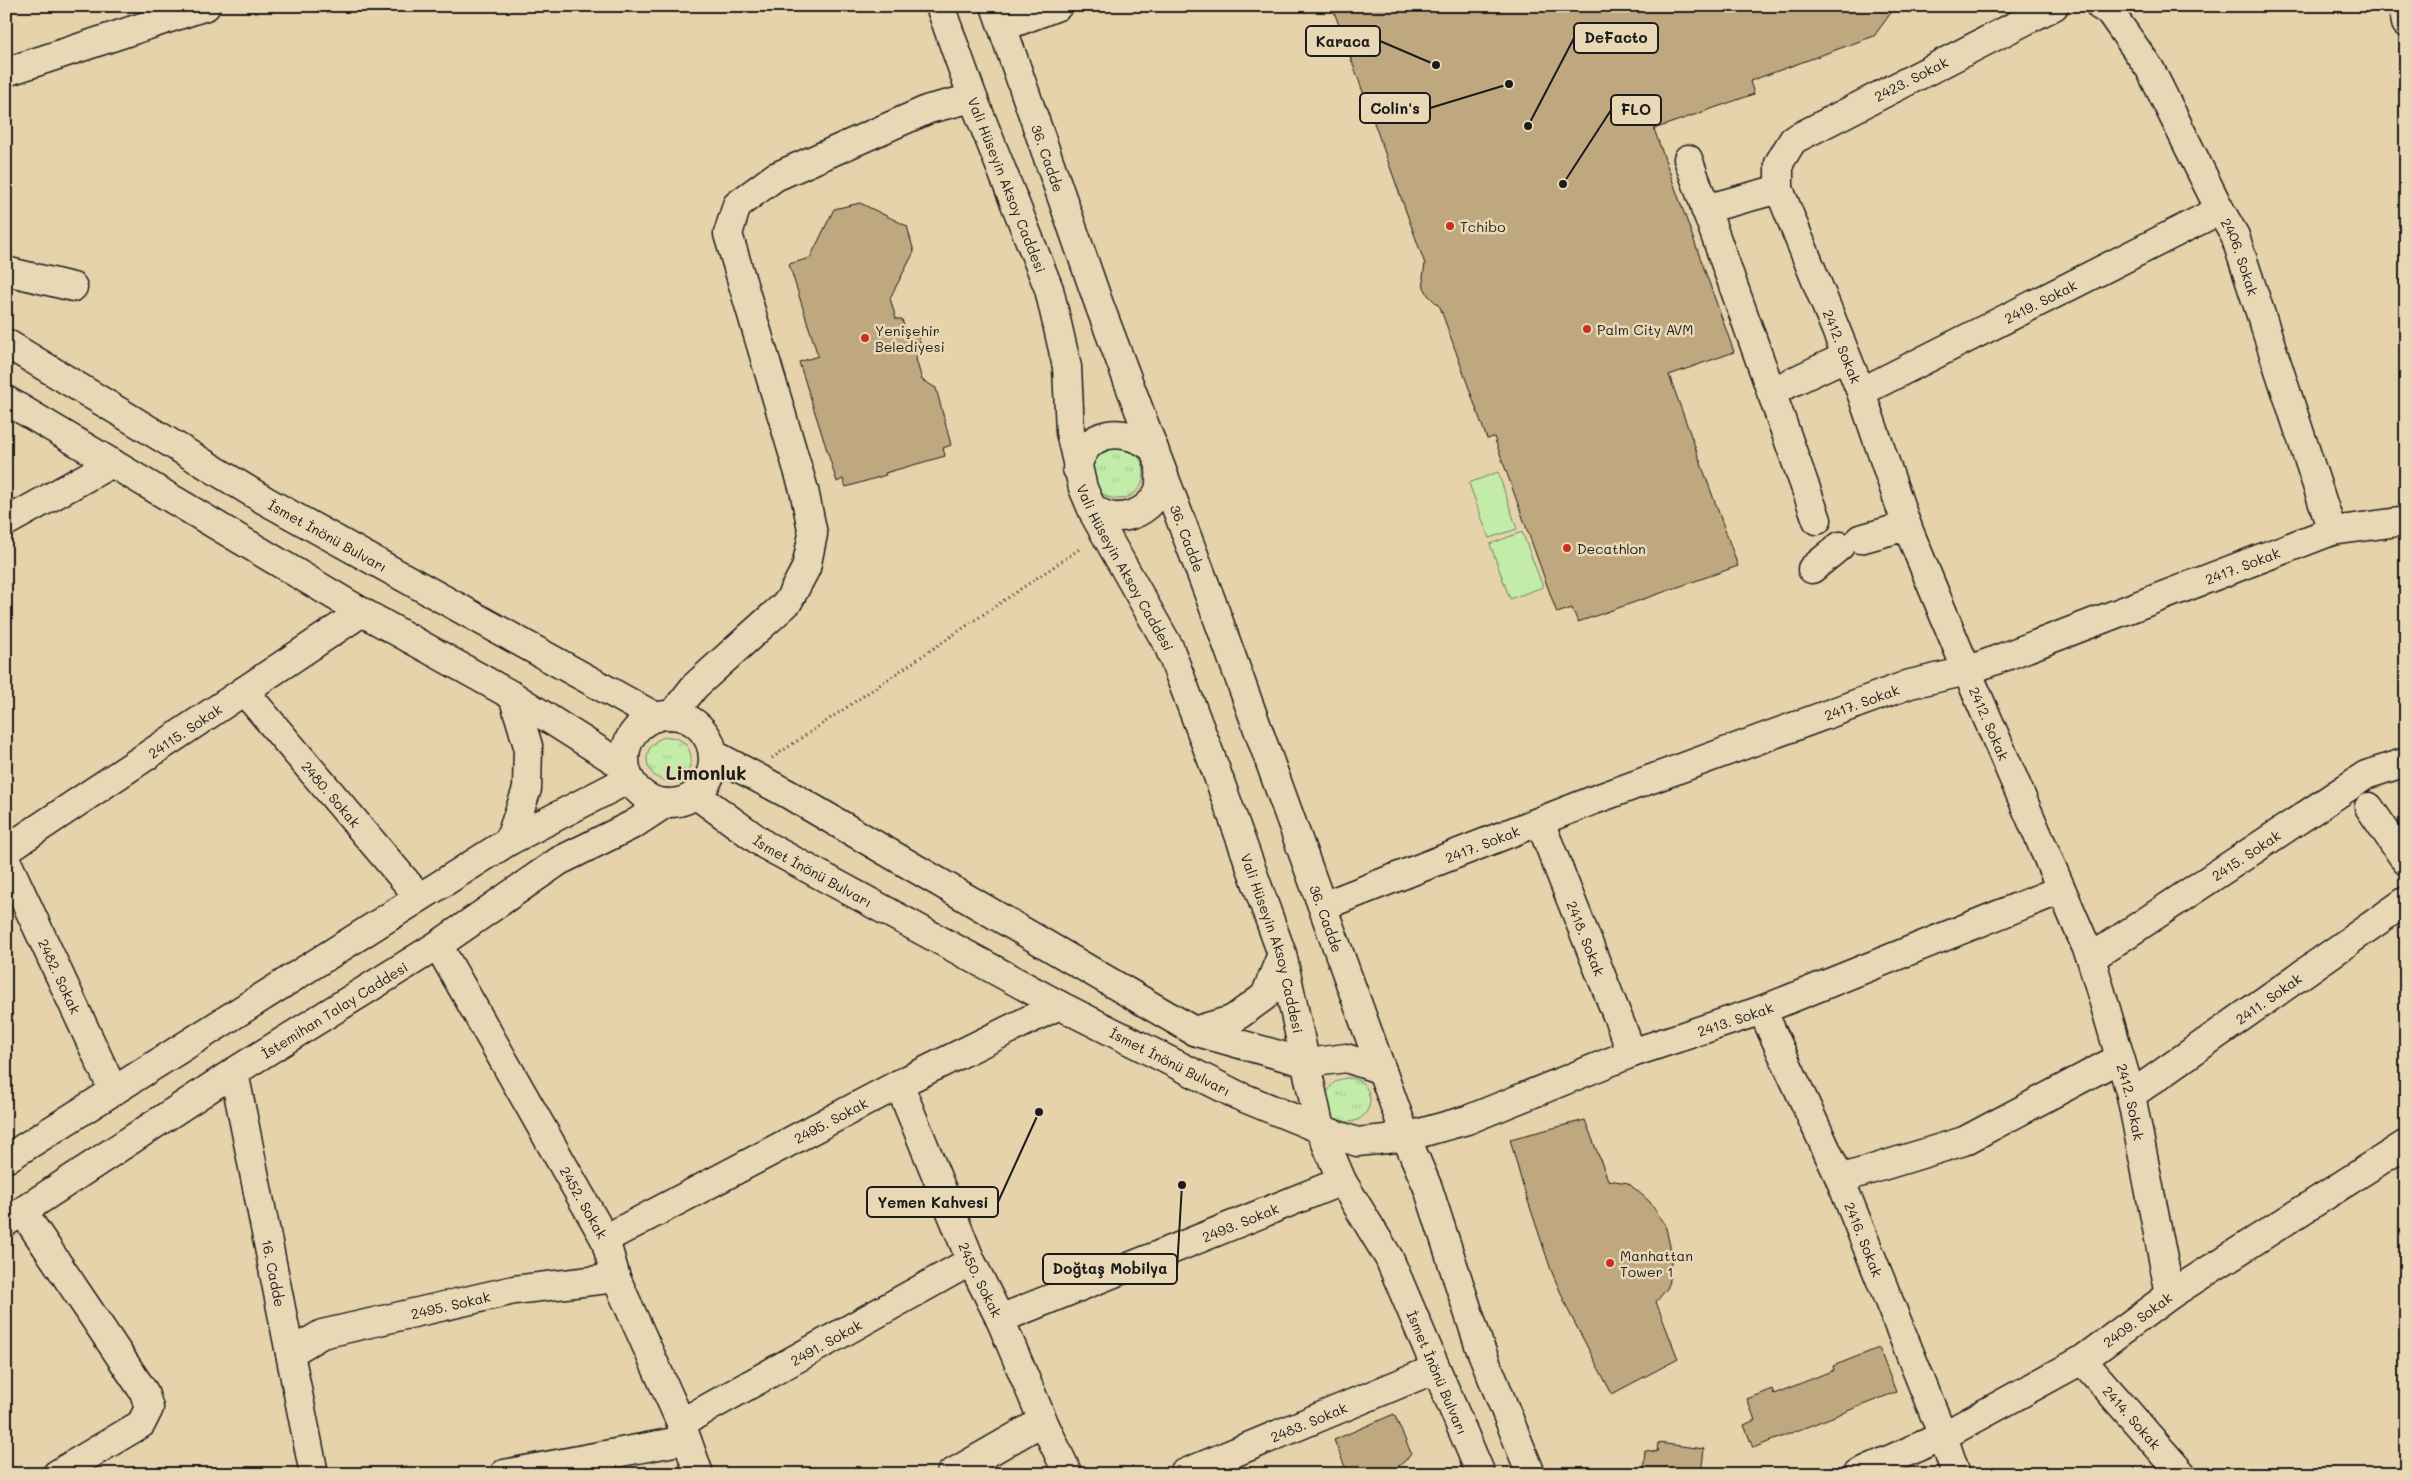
<svg xmlns="http://www.w3.org/2000/svg" width="2412" height="1480" font-family="Mali,sans-serif">
  <defs>
    <pattern id="grass-tufts" width="24" height="20" patternUnits="userSpaceOnUse" patternTransform="scale(1.25)"><rect width="24" height="20" fill="#c2eca8"/><path d="M3 7l-1-3M5 7V3M7 7l1-3M15 17l-1-3M17 17v-4M19 17l1-3" fill="none" stroke="#a6ca90"/></pattern>
  </defs>
  <rect width="100%" height="100%" fill="#e6d2ab"/>
  <filter id="ink" filterUnits="userSpaceOnUse"><feTurbulence type="fractalNoise" baseFrequency=".02" numOctaves="2"/><feDisplacementMap in="SourceGraphic" scale="10" xChannelSelector="R" yChannelSelector="G"/><feConvolveMatrix kernelMatrix="1 2 1 2 8 2 1 2 1" color-interpolation-filters="sRGB"/></filter>
  <g filter="url(#ink)">
    <!-- grass -->
    <path fill="url(#grass-tufts)" stroke="#6f8462" d="M1092 473a26 26 0 1 1 52 0a26 26 0 1 1-52 0Z
      M647 759a22 22 0 1 1 44 0a22 22 0 1 1-44 0Z
      M1326 1100a22 22 0 1 1 44 0a22 22 0 1 1-44 0Z"/>
    <!-- pitch -->
    <path fill="#c2eca8" stroke="#6f8462" d="M1498 472 1517 529 1489 538 1469 483Z
      M1522 532 1543 587 1510 599 1490 544Z"/>
    <!-- building -->
    <path fill="#bfa880" stroke="#1c1c1c" d="M1332 6H1896L1874 36 1750 81 1754 94 1654 129 1734 352 1669 375 1738 566 1578 622 1572 608 1557 613 1494 437 1487 439 1440 307 1428 295 1424 287 1423 277 1425 264Z
      M860 203 907 226 914 252 890 298 896 319H902L905 330 916 328 921 346 916 359 922 380 936 388 951 445 943 448 945 456 885 473 886 475 846 487 843 479 837 482 799 362 818 356 789 264 810 258 834 209Z
      M1585 1120 1608 1180 1628 1183 1649 1201 1665 1224 1672 1255 1668 1287 1656 1302 1678 1359 1612 1394 1569 1312 1551 1270 1522 1183 1510 1139Z
      M1879 1348 1896 1392 1753 1448 1744 1425 1755 1420 1747 1399 1772 1389 1774 1394 1834 1370 1833 1366Z
      M1394 1414 1411 1453 1405 1461 1389 1474H1348L1334 1440Z
      M1658 1443 1704 1449 1701 1474H1643L1645 1450 1657 1452Z"/>
    <g fill="none" stroke-linecap="round" stroke-linejoin="round">
      <!-- minor casing -->
      <g stroke="#1c1c1c" stroke-width="31">
        <g id="minor">
          <path id="s1" d="M2054 6 1793 140 1779 163V189L1861 392 1907 526 1967 671 2091 958 2131 1095 2170 1295"/>
          <path id="s2" d="M2100 6 2110 12 2150 69 2220 210 2235 236 2332 531"/>
          <path d="M2403 6 2406 23"/>
          <path d="M1003 27 1058 6"/>
          <path d="M6 72 206 6"/>
          <path d="M1688 159 1817 520"/>
          <path d="M1705 209 1779 189"/>
          <path d="M6 271 73 287"/>
          <path d="M1771 392 1845 357"/>
          <path id="s3" d="M1861 392 2220 210"/>
          <path d="M6 522 112 463"/>
          <path d="M1860 539 1907 526"/>
          <path d="M1812 569 1840 546"/>
          <path id="s4" d="M244 691 419 897"/>
          <path d="M672 715 695 686 788 602 806 568 813 534 804 490 728 234 737 205 775 177 929 109 973 98"/>
          <path d="M2369 807 2406 861"/>
          <path id="s5" d="M1540 822 1632 1053"/>
          <path d="M509 841 527 789 528 746 513 696"/>
          <path id="s6" d="M6 850 362 612"/>
          <path id="s7" d="M6 860 113 1090"/>
          <path id="s8" d="M1323 906 1594 800 1910 684 1967 671 2332 531 2406 521"/>
          <path id="s9" d="M438 945 605 1239 616 1278 681 1423 699 1474"/>
          <path id="s10" d="M2091 958 2366 775 2406 762"/>
          <path id="s11" d="M1762 1010 1840 1179 1943 1436 1956 1474"/>
          <path id="s12" d="M234 1072 314 1474"/>
          <path id="s13" d="M899 1084 971 1261 1000 1319 1043 1421 1068 1474"/>
          <path id="s14" d="M2131 1095 2406 901"/>
          <path id="s15" d="M1406 1137 1467 1120 1632 1053 1762 1010 2060 890"/>
          <path d="M6 1159 509 841 629 779"/>
          <path d="M1840 1179 1964 1141 2120 1058"/>
          <path d="M23 1212 144 1392 149 1408 141 1424 57 1474"/>
          <path id="s16" d="M6 1222 234 1072 438 945 559 861 634 824 666 803"/>
          <path id="s17" d="M605 1239 899 1084 1059 1005"/>
          <path id="s18" d="M1000 1319 1342 1181"/>
          <path id="s19" d="M290 1353 322 1334 514 1290 616 1278"/>
          <path id="s20" d="M2082 1360 2182 1474"/>
          <path id="s21" d="M681 1423 971 1261"/>
          <path d="M504 1474 685 1440"/>
          <path d="M951 1474 1043 1421"/>
          <path id="s22" d="M1183 1474 1435 1369"/>
          <path id="s23" d="M1857 1474 1943 1436 2082 1360 2170 1295 2406 1144"/>
        </g>
      </g>
      <!-- major casing -->
      <g stroke="#1c1c1c" stroke-width="31">
        <g id="major">
          <path id="s24" d="M940 6 973 98 1049 289 1067 367 1070 432 1083 488 1095 516 1169 647 1215 768 1282 954 1320 1129 1342 1181 1389 1258 1481 1474"/>
          <path id="s25" d="M995 6 1100 307 1211 600 1406 1137 1428 1188 1479 1345 1531 1474"/>
          <path id="s26" d="M6 343 266 501 656 717"/>
          <path d="M6 400 362 612 513 696 625 767"/>
          <path d="M1077 469C1085 428 1126 426 1154 449"/>
          <path d="M1091 506C1112 527 1148 516 1159 490 1161 482 1160 474 1160 466"/>
          <circle cx="669" cy="759" r="44"/>
          <path d="M713 754 788 794 1194 1031 1307 1063 1346 1058 1382 1070"/>
          <path id="s27" d="M695 794 765 845 1059 1005 1237 1095 1320 1129 1357 1142 1406 1137"/>
          <path d="M1194 1031 1232 1020 1265 996 1282 954"/>
        </g>
      </g>
      <!-- path -->
      <path stroke="#1c1c1c" stroke-width="3" stroke-dasharray="1 4" stroke-linecap="butt" d="M772 758 1081 548"/>
      <!-- minor -->
      <use href="#minor" stroke="#e9d8b5" stroke-width="28"/>
      <!-- major -->
      <use href="#major" stroke="#e9d8b5" stroke-width="28"/>
    </g>
  </g>
  <!-- markers -->
  <g fill="#c8321e" stroke="#e9d8b5" stroke-width="2">
    <circle cx="1450" cy="226" r="5"/>
    <circle cx="1587" cy="329" r="5"/>
    <circle cx="865" cy="338" r="5"/>
    <circle cx="1567" cy="548" r="5"/>
    <circle cx="1610" cy="1263" r="5"/>
  </g>
  <g text-anchor="middle" dominant-baseline="central" stroke-width="5" stroke-linejoin="round" paint-order="stroke">
    <!-- street labels -->
    <g font-size="14" fill="#1c1c1c" stroke="#e9d8b5">
      <text transform="translate(1911 79) rotate(-27)">2423. Sokak</text>
      <text stroke="none"><textPath href="#s25" startOffset="161">36. Cadde</textPath></text>
      <text stroke="none"><textPath href="#s24" startOffset="191">Vali Hüseyin Aksoy Caddesi</textPath></text>
      <text stroke="none"><textPath href="#s2" startOffset="290">2406. Sokak</textPath></text>
      <text stroke="none"><textPath href="#s3" startOffset="201">2419. Sokak</textPath></text>
      <text stroke="none"><textPath href="#s1" startOffset="516">2412. Sokak</textPath></text>
      <text stroke="none"><textPath href="#s26" startOffset="375">İsmet İnönü Bulvarı</textPath></text>
      <text stroke="none"><textPath href="#s25" startOffset="566">36. Cadde</textPath></text>
      <text stroke="none"><textPath href="#s8" startOffset="981">2417. Sokak</textPath></text>
      <text stroke="none"><textPath href="#s24" startOffset="596">Vali Hüseyin Aksoy Caddesi</textPath></text>
      <text stroke="none"><textPath href="#s8" startOffset="576">2417. Sokak</textPath></text>
      <text stroke="none"><textPath href="#s1" startOffset="921">2412. Sokak</textPath></text>
      <text stroke="none"><textPath href="#s6" startOffset="215">24115. Sokak</textPath></text>
      <text stroke="none"><textPath href="#s4" startOffset="135">2480. Sokak</textPath></text>
      <text stroke="none"><textPath href="#s8" startOffset="171">2417. Sokak</textPath></text>
      <text stroke="none"><textPath href="#s10" startOffset="186">2415. Sokak</textPath></text>
      <text stroke="none"><textPath href="#s27" startOffset="141">İsmet İnönü Bulvarı</textPath></text>
      <text stroke="none"><textPath href="#s25" startOffset="971">36. Cadde</textPath></text>
      <text stroke="none"><textPath href="#s5" startOffset="125">2418. Sokak</textPath></text>
      <text stroke="none"><textPath href="#s24" startOffset="1001">Vali Hüseyin Aksoy Caddesi</textPath></text>
      <text stroke="none"><textPath href="#s7" startOffset="128">2482. Sokak</textPath></text>
      <text stroke="none"><textPath href="#s14" startOffset="168">2411. Sokak</textPath></text>
      <text stroke="none"><textPath href="#s16" startOffset="391">İstemihan Talay Caddesi</textPath></text>
      <text stroke="none"><textPath href="#s15" startOffset="350">2413. Sokak</textPath></text>
      <text stroke="none"><textPath href="#s27" startOffset="546">İsmet İnönü Bulvarı</textPath></text>
      <text stroke="none"><textPath href="#s1" startOffset="1326">2412. Sokak</textPath></text>
      <text stroke="none"><textPath href="#s17" startOffset="255">2495. Sokak</textPath></text>
      <text stroke="none"><textPath href="#s9" startOffset="296">2452. Sokak</textPath></text>
      <text stroke="none"><textPath href="#s18" startOffset="259">2493. Sokak</textPath></text>
      <text stroke="none"><textPath href="#s11" startOffset="251">2416. Sokak</textPath></text>
      <text stroke="none"><textPath href="#s12" startOffset="205">16. Cadde</textPath></text>
      <text stroke="none"><textPath href="#s13" startOffset="212">2450. Sokak</textPath></text>
      <text stroke="none"><textPath href="#s19" startOffset="169">2495. Sokak</textPath></text>
      <text stroke="none"><textPath href="#s23" startOffset="321">2409. Sokak</textPath></text>
      <text stroke="none"><textPath href="#s21" startOffset="166">2491. Sokak</textPath></text>
      <text stroke="none"><textPath href="#s24" startOffset="1464">İsmet İnönü Bulvarı</textPath></text>
      <text stroke="none"><textPath href="#s20" startOffset="76">2414. Sokak</textPath></text>
      <text stroke="none"><textPath href="#s22" startOffset="136">2483. Sokak</textPath></text>
    </g>
    <!-- poi labels -->
    <g font-size="14" fill="#1c1c1c" stroke="#e9d8b5" text-anchor="start">
      <text x="1460" y="226">Tchibo</text>
      <text x="1597" y="329">Palm City AVM</text>
      <text x="875" y="330">Yenişehir<tspan x="875" dy="16">Belediyesi</tspan></text>
      <text x="1577" y="548">Decathlon</text>
      <text x="1620" y="1255">Manhattan<tspan x="1620" dy="16">Tower 1</tspan></text>
    </g>
    <!-- district labels -->
    <g font-size="19" font-weight="bold" fill="#1c1c1c" stroke="#e9d8b5">
      <text x="706" y="772">Limonluk</text>
    </g>
  </g>
  <!-- callouts -->
  <path fill="none" stroke="#1c1c1c" stroke-width="2" d="M1528 126L1574 38M1436 65L1380 41M1509 84L1430 108M1563 184L1611 110M1039 1112L998 1202M1182 1185L1177 1269"/>
  <g fill="#1c1c1c" stroke="#e9d8b5" stroke-width="2">
    <circle cx="1528" cy="126" r="5"/>
    <circle cx="1436" cy="65" r="5"/>
    <circle cx="1509" cy="84" r="5"/>
    <circle cx="1563" cy="184" r="5"/>
    <circle cx="1039" cy="1112" r="5"/>
    <circle cx="1182" cy="1185" r="5"/>
  </g>
  <g fill="#e9d8b5" stroke="#1c1c1c" stroke-width="2">
    <rect x="1574" y="23" width="84" height="30" rx="5"/>
    <rect x="1306" y="26" width="74" height="30" rx="5"/>
    <rect x="1360" y="93" width="70" height="30" rx="5"/>
    <rect x="1611" y="95" width="50" height="30" rx="5"/>
    <rect x="867" y="1187" width="131" height="30" rx="5"/>
    <rect x="1043" y="1254" width="134" height="30" rx="5"/>
  </g>
  <g font-size="15" text-anchor="middle" font-weight="bold" fill="#1c1c1c">
    <text x="1616" y="43">DeFacto</text>
    <text x="1343" y="47">Karaca</text>
    <text x="1395" y="114">Colin's</text>
    <text x="1636" y="115">FLO</text>
    <text x="933" y="1208">Yemen Kahvesi</text>
    <text x="1110" y="1274">Doğtaş Mobilya</text>
  </g>
  <!-- margin -->
  <rect width="2412" height="1480" fill="none" stroke="#e9d8b5" stroke-width="25"/>
  <rect x="12" y="12" width="2387" height="1455" fill="none" stroke="#1c1c1c" stroke-width="2" filter="url(#ink)"/>
</svg>
